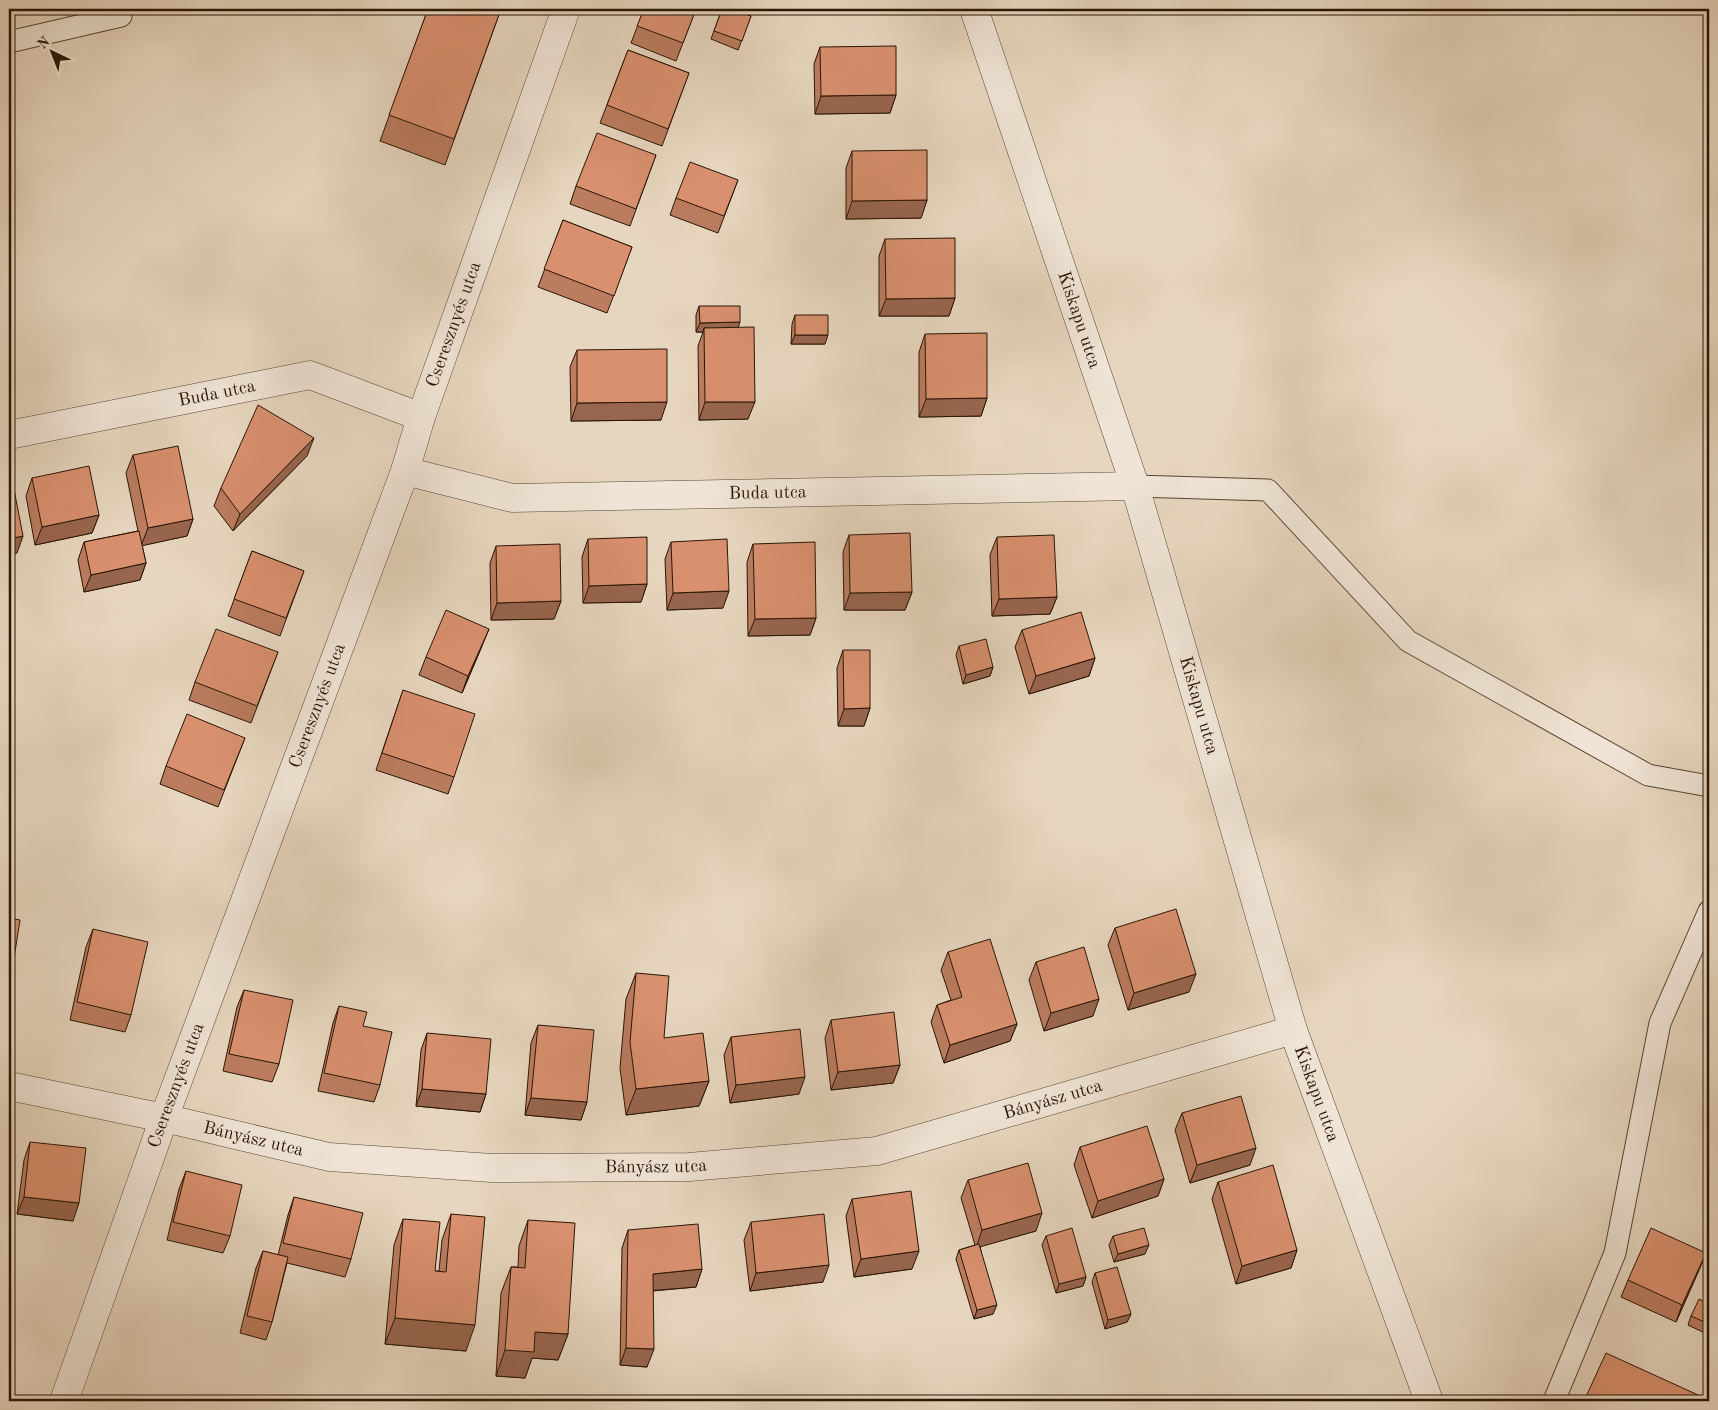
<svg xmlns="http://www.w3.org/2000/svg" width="1718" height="1410" font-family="'Old Standard TT',serif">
  <rect width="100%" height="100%" fill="#e7d6bf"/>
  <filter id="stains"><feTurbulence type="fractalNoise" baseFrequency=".004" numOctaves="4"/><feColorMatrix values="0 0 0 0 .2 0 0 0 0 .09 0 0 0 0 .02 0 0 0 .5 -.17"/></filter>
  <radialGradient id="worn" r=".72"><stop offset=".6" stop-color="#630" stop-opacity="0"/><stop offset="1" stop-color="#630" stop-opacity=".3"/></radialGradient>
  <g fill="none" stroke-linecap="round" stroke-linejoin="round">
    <!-- service casing -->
    <g stroke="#584534" stroke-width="23">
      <path id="service" d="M9 42 121 16
        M1135 486 1268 490 1408 641 1648 775 1709 786
        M1554 1401 1615 1253 1660 1023 1709 911"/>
    </g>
    <!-- minor casing -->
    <g stroke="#584534" stroke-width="29">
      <g id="minor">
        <path id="s1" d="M974 9 1135 486 1293 1030 1429 1401"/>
        <path id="s2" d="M9 435 310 375 421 417"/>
        <path id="s3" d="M405 471 512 498 1135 486"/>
        <path id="s4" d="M9 1086 164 1118 329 1157 492 1168 689 1167 877 1151 1293 1030"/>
        <path id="s5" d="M64 1401 164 1118 405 471 421 417 566 9"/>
      </g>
    </g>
    <!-- service -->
    <use href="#service" stroke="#efe4d5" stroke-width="21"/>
    <!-- minor -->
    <use href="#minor" stroke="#efe4d5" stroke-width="28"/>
  </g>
  <!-- wall -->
  <path fill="#bb7c5f" stroke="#291505" d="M428 9H501L445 165 380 141Z
    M644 9H696L676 61 631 43Z
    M722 9 751 16 738 50 711 39Z
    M820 47 896 95 890 113 815 114 814 64Z
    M628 50 689 73 662 146 600 123Z
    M852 151 927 200 921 218 846 219V168Z
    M656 155 630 226 570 204 576 186Z
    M738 180 718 233 670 215 676 198Z
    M563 220 632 247 607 313 538 287Z
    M885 239 955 298 949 316H879V256Z
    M699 306 738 327 748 419 699 420 698 346 703 332H696V315Z
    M795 315 825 344H791L792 324Z
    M925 334 987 398 981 416 919 417V352Z
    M577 350 661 420 571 421 570 367Z
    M133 455 193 519 187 536 142 545 146 563 140 580 84 592 78 560 84 542 138 531 126 473Z
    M307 456 233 531 214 506 221 488Z
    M32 478 99 515 92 533 35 545 26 496Z
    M849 535 912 592 905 610H844L843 552Z
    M997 537 1057 597 1050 614 992 616 990 555Z
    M588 539 647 584 641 602 583 603 582 557Z
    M671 542 723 608 667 610 665 559Z
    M753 544 816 618 810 635 748 636 747 562Z
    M496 546 561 601 554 619 491 620 490 563Z
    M252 551 304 571 280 636 228 616Z
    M1022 630 1095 658 1089 676 1029 694 1015 647Z
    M482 646 462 693 419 675 426 657Z
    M959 646 993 667 990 676 963 684 956 655Z
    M843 650 870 708 864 726H838L837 668Z
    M278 652 251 723 189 700 195 682Z
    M403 690 454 777 448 794 376 770Z
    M245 738 218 807 160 784 166 766Z
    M1115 928 1189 992 1128 1010 1108 945Z
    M93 929 131 1015 125 1032 70 1020 86 947Z
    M948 952 1017 1024 1010 1041 944 1063 931 1022 937 1005 951 1000 941 970Z
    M1036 962 1093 1016 1044 1031 1029 980Z
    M636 973 664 1038 709 1081 699 1106 626 1115 620 1068 626 999Z
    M244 990 279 1064 272 1082 223 1071 237 1007Z
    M339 1006 363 1026 380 1085 374 1102 318 1091 333 1023Z
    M831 1020 900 1065 893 1083 831 1090 825 1038Z
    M538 1025 587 1102 581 1120 525 1115 531 1043Z
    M427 1033 486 1094 480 1112 416 1106 421 1050Z
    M731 1037 799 1094 730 1103 724 1055Z
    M1182 1113 1250 1165 1190 1183 1175 1130Z
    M30 1142 73 1221 17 1214 24 1160Z
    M1080 1147 1164 1179 1158 1196 1092 1218 1074 1165Z
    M186 1171 230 1236 223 1253 167 1240 179 1189Z
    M968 1180 1036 1231 980 1246 993 1314 974 1319 956 1259 959 1250 975 1245 961 1198Z
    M1218 1182 1297 1250 1291 1268 1236 1284 1212 1199Z
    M294 1197 351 1259 345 1277 287 1263 272 1322 266 1340 240 1333 256 1268 263 1251 278 1255 288 1215Z
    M852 1199 912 1269 854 1277 846 1216Z
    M451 1214 466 1351 385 1344 394 1245 403 1219 435 1271H439L442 1240Z
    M528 1220 568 1334 558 1360 532 1358 525 1378 496 1376 501 1293 511 1267H518L519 1246Z
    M751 1222 823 1282 750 1291 744 1240Z
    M628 1230 702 1269 696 1287 653 1291 647 1367 620 1365 622 1248Z
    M1046 1236 1086 1277 1083 1286 1056 1293 1042 1245Z
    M1113 1236 1145 1254 1114 1262 1109 1245Z
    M1706 1253 1699 1270 1676 1322 1621 1297 1628 1280Z
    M1095 1273 1131 1314 1127 1322 1105 1329 1092 1282Z
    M1709 1304V1335L1688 1325 1691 1316Z"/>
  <!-- shaded-wall -->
  <path fill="#98654e" stroke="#291505" d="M896 95 890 113 815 114 821 96Z
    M927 200 921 218 846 219 852 201Z
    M955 298 949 316H879L886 299Z
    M740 322 737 331 704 328 703 332H696L700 323Z
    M795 335H828L825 344H791Z
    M987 398 981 416 919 417 926 399Z
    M667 402 661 420 571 421 577 403Z
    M705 402H755L748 419 699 420Z
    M314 438 307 456 233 531 240 514Z
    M99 515 92 533 35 545 42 527Z
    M193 519 187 536 141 546 148 528Z
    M23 536 17 553 9 555V539Z
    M146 563 140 580 84 592 91 575Z
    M647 584 641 602 583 603 589 586Z
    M729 591 723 608 667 610 673 593Z
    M912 592 905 610H844L850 593Z
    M1057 597 1050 614 992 616 999 599Z
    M561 601 554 619 491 620 497 603Z
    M816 618 810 635 748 636 755 619Z
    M489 629 482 646 462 693 468 676Z
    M1095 658 1089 676 1029 694 1036 676Z
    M993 667 990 676 963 684 966 675Z
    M870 708 864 726H838L844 709Z
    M1196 974 1189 992 1128 1010 1134 993Z
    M1099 999 1093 1016 1044 1031 1051 1013Z
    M1017 1024 1010 1041 944 1063 950 1045Z
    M900 1065 893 1083 831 1090 838 1072Z
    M805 1077 799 1094 730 1103 736 1085Z
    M709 1081 699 1106 626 1115 636 1089Z
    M422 1089 486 1094 480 1112 416 1106Z
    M531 1098 587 1102 581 1120 525 1115Z
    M1256 1148 1250 1165 1190 1183 1197 1165Z
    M1164 1179 1158 1196 1092 1218 1098 1201Z
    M24 1197 79 1203 73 1221 17 1214Z
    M1042 1213 1036 1231 976 1248 982 1230Z
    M1149 1245 1145 1254 1114 1262 1118 1254Z
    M1297 1250 1291 1268 1236 1284 1242 1266Z
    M919 1251 912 1269 854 1277 861 1259Z
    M1706 1253 1699 1270 1676 1322 1682 1305Z
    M829 1265 823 1282 750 1291 756 1273Z
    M702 1269 696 1287 647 1291 653 1274Z
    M1086 1277 1083 1286 1056 1293 1059 1284Z
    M997 1305 993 1314 974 1319 977 1310Z
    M1131 1314 1127 1322 1105 1329 1108 1320Z
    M395 1318 475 1325 466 1351 385 1344Z
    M535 1332 568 1334 558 1360 532 1358 525 1378 496 1376 505 1350Z
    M626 1348 654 1349 647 1367 620 1365Z"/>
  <!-- building -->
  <path fill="#d9906f" stroke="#291505" d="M428 9H501L454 139 389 115Z
    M644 9H696L683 43 637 26Z
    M722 9H731L751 16 742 41 714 31Z
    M896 46V95L821 96 820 47Z
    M628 50 689 73 668 129 607 105Z
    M597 133 656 155 636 209 576 186Z
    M927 150V200L852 201V151Z
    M690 162 738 180 724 216 676 198Z
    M563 220 632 247 614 296 544 269Z
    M955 238V298L886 299 885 239Z
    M699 306H740V322L700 323Z
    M795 315H828V335H795Z
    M754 327 755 402H705L704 328Z
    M987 333V398L926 399 925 334Z
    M667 349V402L577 403V350Z
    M258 405 314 438 240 514 221 488Z
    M178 446 193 519 148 528 133 455Z
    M89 466 99 515 42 527 32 478Z
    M13 484 23 536 9 539V485Z
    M139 531 146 563 91 575 84 542Z
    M910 533 912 592 850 593 849 535Z
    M1054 535 1057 597 999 599 997 537Z
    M647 537V584L589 586 588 539Z
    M727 539 729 591 673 593 671 542Z
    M815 542 816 618 755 619 753 544Z
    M560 544 561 601 497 603 496 546Z
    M252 551 304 571 286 618 234 599Z
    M446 610 489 629 468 676 426 657Z
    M1081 612 1095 658 1036 676 1022 630Z
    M216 629 278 652 257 706 195 682Z
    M986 639 993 667 966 675 959 646Z
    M843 650H870V708L844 709Z
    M403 690 475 714 454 777 382 753Z
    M187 714 245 738 224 790 166 766Z
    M1176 909 1196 974 1134 993 1115 928Z
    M9 918 20 920 9 990Z
    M93 929 148 942 131 1015 77 1002Z
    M990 939 1017 1024 950 1045 937 1005 962 997 948 952Z
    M1084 947 1099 999 1051 1013 1036 962Z
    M636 973 669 976 664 1038 703 1033 709 1081 636 1089 630 1042Z
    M244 990 293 1000 279 1064 229 1054Z
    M339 1006 367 1012 363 1026 392 1032 380 1085 324 1073Z
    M894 1012 900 1065 838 1072 831 1020Z
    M538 1025 594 1030 587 1102 531 1098Z
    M800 1029 805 1077 736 1085 731 1037Z
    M427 1033 491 1039 486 1094 422 1089Z
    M1241 1096 1256 1148 1197 1165 1182 1113Z
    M1147 1126 1164 1179 1098 1201 1080 1147Z
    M30 1142 86 1148 79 1203 24 1197Z
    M1028 1163 1042 1213 982 1230 968 1180Z
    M1273 1165 1297 1250 1242 1266 1218 1182Z
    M186 1171 242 1185 230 1236 173 1222Z
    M911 1191 919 1251 861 1259 852 1199Z
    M294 1197 363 1213 351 1259 283 1243Z
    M451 1214 485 1217 475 1325 395 1318 403 1219 440 1222 435 1271 446 1272Z
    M824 1214 829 1265 756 1273 751 1222Z
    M528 1220 575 1223 568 1334 535 1332 534 1352 505 1350 511 1267 525 1268Z
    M698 1224 702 1269 653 1274 654 1349 626 1348 628 1230Z
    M1072 1228 1086 1277 1059 1284 1046 1236Z
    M1144 1228 1149 1245 1118 1254 1113 1236Z
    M1651 1228 1706 1253 1682 1305 1628 1280Z
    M979 1244 997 1305 977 1310 959 1250Z
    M263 1251 288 1257 272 1322 247 1316Z
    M1117 1267 1131 1314 1108 1320 1095 1273Z
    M1699 1299 1709 1304V1324L1691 1316Z
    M1606 1353 1709 1400V1401H1584Z"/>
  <g text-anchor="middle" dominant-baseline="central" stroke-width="4" stroke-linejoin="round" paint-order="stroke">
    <!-- street labels -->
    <g font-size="18" fill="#291505" stroke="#efe4d5">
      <text stroke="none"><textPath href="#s1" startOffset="328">Kiskapu utca</textPath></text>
      <text stroke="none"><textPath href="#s5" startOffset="1145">Cseresznyés utca</textPath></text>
      <text stroke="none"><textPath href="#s2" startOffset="212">Buda utca</textPath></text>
      <text stroke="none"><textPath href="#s3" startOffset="366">Buda utca</textPath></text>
      <text stroke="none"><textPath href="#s5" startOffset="740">Cseresznyés utca</textPath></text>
      <text stroke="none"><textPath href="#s1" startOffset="732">Kiskapu utca</textPath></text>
      <text stroke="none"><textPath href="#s5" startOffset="335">Cseresznyés utca</textPath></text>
      <text stroke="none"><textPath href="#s1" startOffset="1138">Kiskapu utca</textPath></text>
      <text stroke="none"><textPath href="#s4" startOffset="1060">Bányász utca</textPath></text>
      <text stroke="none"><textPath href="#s4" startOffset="250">Bányász utca</textPath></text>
      <text stroke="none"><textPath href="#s4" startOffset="655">Bányász utca</textPath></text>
    </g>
  </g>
  <!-- margin -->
  <rect width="1718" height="1410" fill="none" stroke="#e7d6bf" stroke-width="30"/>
  <rect x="10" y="10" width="1698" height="1390" fill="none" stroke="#291505" stroke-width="2.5"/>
  <rect x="15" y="15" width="1688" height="1380" fill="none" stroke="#291505"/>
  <!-- north arrow -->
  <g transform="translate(52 52) rotate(317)" stroke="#efe4d5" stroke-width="4" paint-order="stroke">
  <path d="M0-4L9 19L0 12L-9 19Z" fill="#291505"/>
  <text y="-8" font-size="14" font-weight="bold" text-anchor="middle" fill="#291505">N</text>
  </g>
  <rect width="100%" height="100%" filter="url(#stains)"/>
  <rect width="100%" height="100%" fill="url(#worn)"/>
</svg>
